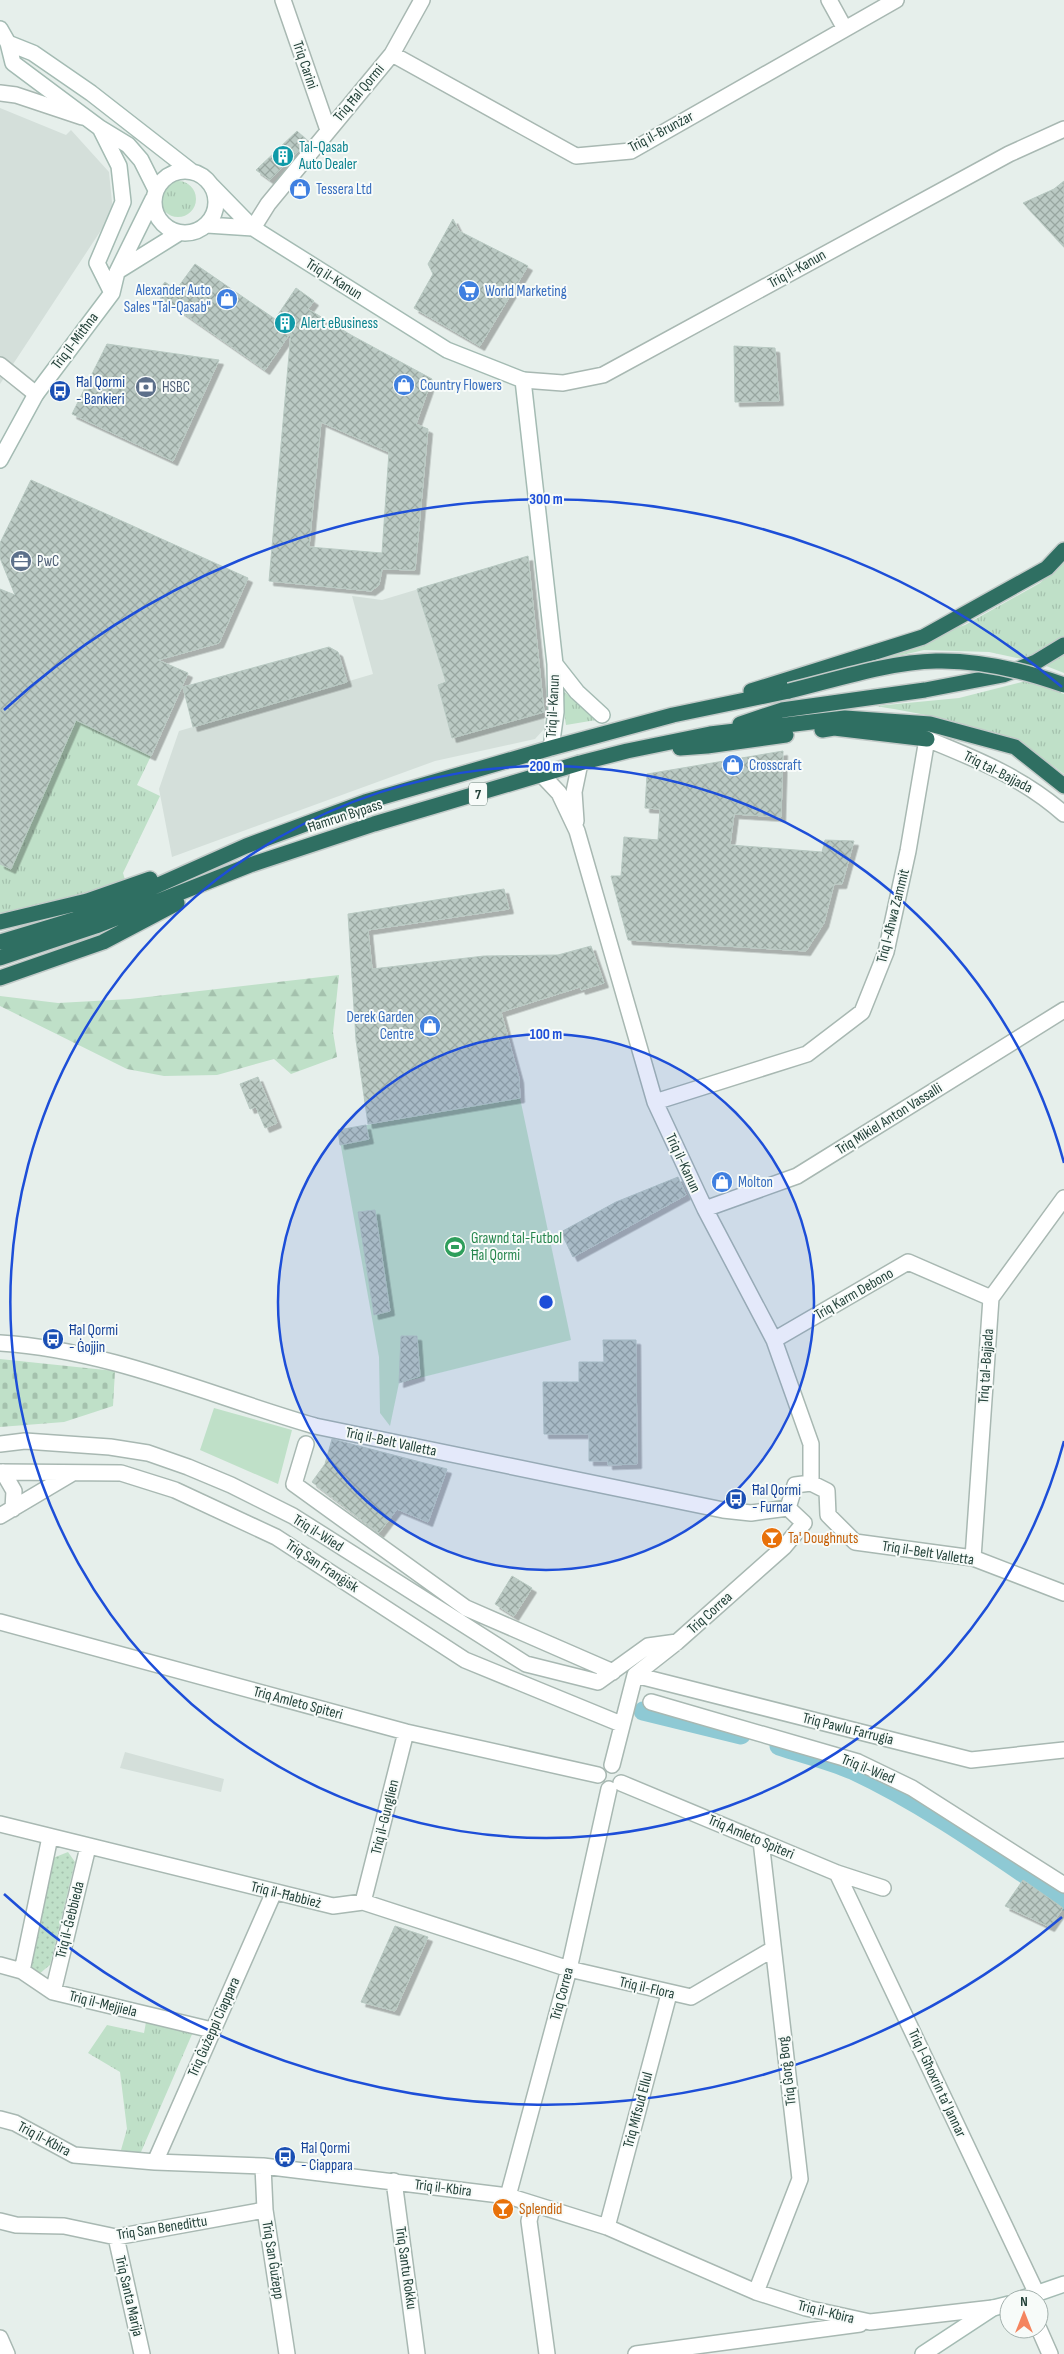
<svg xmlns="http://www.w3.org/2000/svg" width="1064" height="2354" font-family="'Sofia Sans Condensed',sans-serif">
  <defs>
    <pattern id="grass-tufts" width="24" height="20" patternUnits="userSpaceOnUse" patternTransform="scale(1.25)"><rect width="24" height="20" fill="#bfe0c8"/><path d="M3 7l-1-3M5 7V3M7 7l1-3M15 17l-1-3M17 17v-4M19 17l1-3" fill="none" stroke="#a4c1ad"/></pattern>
    <pattern id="forest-firs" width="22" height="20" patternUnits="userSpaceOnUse" patternTransform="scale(1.25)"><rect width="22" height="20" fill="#bfe0c8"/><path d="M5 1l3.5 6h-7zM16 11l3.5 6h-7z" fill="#a4c1ad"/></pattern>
    <pattern id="cemetery-stones" width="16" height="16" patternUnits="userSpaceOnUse" patternTransform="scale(1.25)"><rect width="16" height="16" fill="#bfe0c8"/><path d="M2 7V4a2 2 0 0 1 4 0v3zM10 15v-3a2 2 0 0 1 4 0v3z" fill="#a4c1ad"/></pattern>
    <pattern id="park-dots" width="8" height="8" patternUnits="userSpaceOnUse" patternTransform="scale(1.25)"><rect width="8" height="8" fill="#bfe0c8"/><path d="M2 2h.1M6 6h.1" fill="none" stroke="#a4c1ad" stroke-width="1.8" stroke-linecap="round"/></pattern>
    <pattern id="building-cross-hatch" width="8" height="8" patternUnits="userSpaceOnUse" patternTransform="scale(1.25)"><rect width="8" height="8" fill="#bbcac4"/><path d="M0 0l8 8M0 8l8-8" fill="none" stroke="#98a6a0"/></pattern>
    <filter id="shadow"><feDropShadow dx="4.5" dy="4.5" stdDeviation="0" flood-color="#0004"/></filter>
  </defs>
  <rect width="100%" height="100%" fill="#e6efeb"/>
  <!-- built -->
  <path fill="#d4dfda" d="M0 108 66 135 71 130 109 172 113 212 0 384Z
    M528 556 545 728 535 739 435 761 172 857 159 789 179 731 373 674 352 596 382 600Z
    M125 1752 224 1779 221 1792 120 1768Z"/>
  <!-- grass -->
  <path fill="url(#grass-tufts)" d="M160 199a18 18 0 1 1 36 0a18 18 0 1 1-36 0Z
    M1064 559V673L1036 662 989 652 924 650 815 675 965 625 1040 583Z
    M1026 681 1064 694V774C1006 729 947 718 876 706L959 698Z
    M560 688 596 720 566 725Z
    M76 720 151 756 137 785 160 796 123 873 126 883 60 903 0 916V864L11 868Z
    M146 2022 193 2032 141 2152 135 2154 121 2150 127 2129 120 2072 88 2053 107 2025 144 2033Z"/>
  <!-- forest -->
  <path fill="url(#forest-firs)" d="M339 975 333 1032 337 1057 291 1074 274 1059 217 1075 164 1076 127 1069 0 1006V996L58 1003 130 999Z"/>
  <!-- cemetery -->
  <path fill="url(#cemetery-stones)" d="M0 1359 115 1371 113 1406 64 1422 0 1427Z"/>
  <!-- park -->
  <path fill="url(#park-dots)" d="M68 1852 75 1862 50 1965 39 1974 31 1967 53 1858Z"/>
  <!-- pitch -->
  <path fill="#bfe0c8" d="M520 1098 571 1340 399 1383 390 1426 380 1413 379 1357 338 1130Z
    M214 1408 292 1430 278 1484 200 1450Z"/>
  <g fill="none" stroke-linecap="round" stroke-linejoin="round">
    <!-- canal -->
    <path stroke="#8ec9d4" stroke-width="19" d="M643 1711 741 1735
      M779 1746C803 1754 829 1760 852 1770 927 1805 996 1855 1064 1901"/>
  </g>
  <!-- building -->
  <path fill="url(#building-cross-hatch)" stroke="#b8c9c2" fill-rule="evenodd" filter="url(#shadow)" d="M297 131 308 141 270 180 256 170Z
    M1064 181V247L1023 203 1054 189Z
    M453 219 459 231 528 266 480 346 414 308 433 274 428 264Z
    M195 264 275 319 296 288 314 301 308 309 351 335 432 379 416 424 428 429 415 570 382 569 379 585 371 591 269 581 291 332 265 370 156 294 165 282 176 290ZM321 422 389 452 382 553 309 547Z
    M107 344 219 360 173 461 72 414Z
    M734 346 775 348 779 401 735 402Z
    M31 480 248 578 219 643 158 660 188 673 151 756 76 720 11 869 0 864V589L15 595 0 558V543Z
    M528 556 544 712 452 738 438 685 446 682 417 589Z
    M329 647 338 652 347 682 193 727 183 687Z
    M783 751 781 817 734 814 730 845 822 852 825 840 854 841 842 884H834L824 923 806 951 628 940 611 876H621L624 837 658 840 660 809 645 808 647 774Z
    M504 889 509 909 368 930 372 969 484 956 558 955 591 946 604 983 581 990 580 987 501 1012 519 1078 520 1098 368 1124 356 1040 348 914Z
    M258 1077 277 1123 265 1128 256 1107 250 1109 240 1084Z
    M366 1125 369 1139 340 1145 338 1130Z
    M678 1177 686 1195 573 1257 561 1232 616 1202Z
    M375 1210 390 1311 374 1315 358 1212Z
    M401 1336H417L420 1376 399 1383Z
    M603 1340H636L637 1464 608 1465V1461H589V1434H544L543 1382H579V1362H604Z
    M332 1439 447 1469 428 1522 397 1509 379 1533 312 1482 325 1464Z
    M512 1576 532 1588 514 1616 495 1604Z
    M1023 1880 1063 1908 1050 1927 1005 1906Z
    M395 1926 428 1937 395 2011 361 2002Z"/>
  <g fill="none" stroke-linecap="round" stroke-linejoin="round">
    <!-- street casing -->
    <g stroke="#a8b8b2" stroke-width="18">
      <path id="street" d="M283 0 328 130
        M829 0 845 29
        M392 54 576 156 631 151 896 0
        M0 93 16 95 82 117
        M253 228 268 204 392 54 422 0
        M0 365 36 394
        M523 380 563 383 603 375 1009 154 1064 129
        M542 775 559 793 577 831 655 1102 705 1209 774 1340 811 1444V1483
        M576 821 574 792 580 763
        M655 1102 807 1054 862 1012 886 952 908 851 927 739C976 759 1024 778 1064 814
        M705 1209 797 1176 1064 1010
        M774 1340 908 1262 991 1298
        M0 1343C110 1350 211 1396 315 1426L723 1510 751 1513 788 1508 804 1523
        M0 1444 25 1441 110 1447 148 1453 188 1467 231 1485 293 1516 526 1664 598 1682 648 1646 677 1642
        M306 1444 294 1484 466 1608 613 1672
        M0 1472 121 1473 175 1490 276 1537 465 1660 621 1724
        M3 1472 14 1491 13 1509
        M788 1508 795 1485 811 1483 827 1491 828 1515 855 1542 973 1558 1064 1593
        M0 1516 71 1474
        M973 1558 991 1298 1064 1198
        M0 1622 406 1732 598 1775
        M635 1675 971 1760 1064 1750
        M651 1702 858 1762 912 1788 1064 1885
        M612 1765 635 1675 677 1642 784 1547 804 1523
        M621 1783 837 1873 883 1888
        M0 1824 333 1906 363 1902 569 1969 691 1997 773 1949
        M837 1873 1036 2292
        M363 1902 406 1732
        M0 1965 22 1971 53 1992 212 2030
        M22 1971 50 1837
        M53 1992 88 1847
        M0 2119 15 2123 74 2155 155 2162 263 2166 508 2196 607 2227 756 2292 806 2308 870 2322 993 2308
        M155 2162 274 1892
        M263 2166 265 2210 287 2354
        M394 2181 417 2354
        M508 2196 569 1969 609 1789
        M533 2204 529 2221 547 2354
        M0 2221 16 2225 64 2226 116 2237 265 2210
        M607 2227 669 1994
        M116 2237 142 2354
        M756 2292 800 2179 761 1841
        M1039 2329 1050 2354
        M0 2338 7 2354
        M636 2354 860 2324"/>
    </g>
    <!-- secondary casing -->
    <g stroke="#a4bbb3" stroke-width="18">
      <path id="secondary" d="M0 29 8 43 13 63 100 128 128 145 141 160 156 190
        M8 43 33 53 91 93 191 171
        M100 128 119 166 123 202 97 263 112 293
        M154 202a31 31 0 1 1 62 0a31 31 0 1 1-62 0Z
        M212 186 253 228 447 350 523 380 555 664 556 712 551 748
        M207 225 253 228
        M118 271 179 233
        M0 460 36 394 112 293 117 272 153 199
        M555 664 577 692 602 715
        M1021 2299 1064 2284
        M923 2354 993 2308 1009 2304"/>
    </g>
    <!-- highway casing -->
    <g stroke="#c2cac8" stroke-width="18">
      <path id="highway" d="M751 691 923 637 1047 568 1064 550
        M740 724 782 710 925 690 1003 675 1036 662 1064 645
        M822 730 834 728 927 739
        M680 748 707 746 786 735
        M0 922 87 901 150 879
        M0 942 93 914 246 846 365 802 551 748 673 715 789 691
        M0 958 96 926 250 865 374 824 580 763 627 751 710 734 845 718 930 724 1015 747 1064 786
        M0 978 103 942 177 903"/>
    </g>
    <!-- street -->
    <use href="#street" stroke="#fff" stroke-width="15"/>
    <!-- secondary -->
    <use href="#secondary" stroke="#fff" stroke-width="15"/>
    <!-- highway -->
    <use href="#highway" stroke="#2f6f62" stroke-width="15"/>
    <!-- highway-bridge casing -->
    <g stroke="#c2cac8" stroke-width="18" stroke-linecap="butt">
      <path id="highway-bridge" d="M789 691C835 680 889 662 936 661 978 660 1025 671 1064 685"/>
    </g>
    <!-- highway-bridge -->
    <use href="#highway-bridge" stroke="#2f6f62" stroke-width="15"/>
  </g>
  <!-- distance rings -->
  <circle cx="546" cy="1302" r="268" fill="#1d4ed8" fill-opacity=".12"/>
  <g fill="none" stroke="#1d4ed8" stroke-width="2.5">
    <circle cx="546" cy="1302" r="268"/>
    <path d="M1064 1441A536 536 0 1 1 1064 1163"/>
    <path d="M1062 1917A803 803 0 0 1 4 1894M4 710A803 803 0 0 1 1062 687"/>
  </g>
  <!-- icons -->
  <defs>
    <g id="building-disc" transform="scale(1.125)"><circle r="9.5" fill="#0f9aa8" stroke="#f7fbf9"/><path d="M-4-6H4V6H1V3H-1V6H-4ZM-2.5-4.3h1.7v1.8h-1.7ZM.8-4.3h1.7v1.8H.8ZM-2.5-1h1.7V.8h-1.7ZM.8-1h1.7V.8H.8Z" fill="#fff"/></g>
    <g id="shop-disc" transform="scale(1.125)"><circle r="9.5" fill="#3f7fe0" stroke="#f7fbf9"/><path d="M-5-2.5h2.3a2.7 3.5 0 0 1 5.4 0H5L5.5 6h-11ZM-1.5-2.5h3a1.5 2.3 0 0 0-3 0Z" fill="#fff"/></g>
    <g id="supermarket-disc" transform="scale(1.125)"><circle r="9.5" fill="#3f7fe0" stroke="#f7fbf9"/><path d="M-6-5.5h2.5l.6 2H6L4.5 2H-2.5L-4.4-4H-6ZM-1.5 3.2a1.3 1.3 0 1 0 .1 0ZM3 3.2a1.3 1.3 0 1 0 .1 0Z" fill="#fff"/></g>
    <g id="bank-disc" transform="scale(1.125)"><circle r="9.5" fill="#5c6f8a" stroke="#f7fbf9"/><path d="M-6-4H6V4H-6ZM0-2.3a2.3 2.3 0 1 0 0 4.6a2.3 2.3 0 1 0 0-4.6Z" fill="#fff"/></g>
    <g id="bus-disc" transform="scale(1.125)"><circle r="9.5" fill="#1a4fb4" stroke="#f7fbf9"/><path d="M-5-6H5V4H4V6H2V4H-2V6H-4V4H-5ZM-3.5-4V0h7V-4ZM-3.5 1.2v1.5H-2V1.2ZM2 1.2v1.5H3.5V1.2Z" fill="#fff"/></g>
    <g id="office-disc" transform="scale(1.125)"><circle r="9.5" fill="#5c6f8a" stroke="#f7fbf9"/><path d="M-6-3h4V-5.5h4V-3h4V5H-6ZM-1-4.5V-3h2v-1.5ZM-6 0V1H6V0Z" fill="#fff"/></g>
    <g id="stadium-disc" transform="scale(1.125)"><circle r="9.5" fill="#2e9e5b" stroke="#f7fbf9"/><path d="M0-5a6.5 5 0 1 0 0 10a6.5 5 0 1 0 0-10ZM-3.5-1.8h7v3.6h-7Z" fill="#fff"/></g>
    <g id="bar-disc" transform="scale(1.125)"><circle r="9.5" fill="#e8710a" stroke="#f7fbf9"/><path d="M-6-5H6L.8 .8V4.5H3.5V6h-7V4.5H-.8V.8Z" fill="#fff"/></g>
  </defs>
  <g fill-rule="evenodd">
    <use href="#building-disc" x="283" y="156"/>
    <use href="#shop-disc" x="300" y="189"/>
    <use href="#supermarket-disc" x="469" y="291"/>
    <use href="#shop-disc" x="227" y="299"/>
    <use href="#building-disc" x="285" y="323"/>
    <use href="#shop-disc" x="404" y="385"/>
    <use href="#bank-disc" x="146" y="387"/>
    <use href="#bus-disc" x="60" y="391"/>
    <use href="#office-disc" x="21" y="561"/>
    <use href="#shop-disc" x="733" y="765"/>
    <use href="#shop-disc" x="430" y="1026"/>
    <use href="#shop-disc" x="722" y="1182"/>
    <use href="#stadium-disc" x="455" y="1247"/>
    <use href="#bus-disc" x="53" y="1339"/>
    <use href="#bus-disc" x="736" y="1499"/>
    <use href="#bar-disc" x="772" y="1538"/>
    <use href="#bus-disc" x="285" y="2157"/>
    <use href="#bar-disc" x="503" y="2209"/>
  </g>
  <g text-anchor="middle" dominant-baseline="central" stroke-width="4" stroke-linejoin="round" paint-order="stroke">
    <!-- shield labels -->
    <rect fill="#f7fbf9" stroke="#637a73" stroke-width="1" x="469" y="782.5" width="18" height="23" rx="4"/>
    <g font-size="14" font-weight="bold" fill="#24423a">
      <text x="478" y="794">7</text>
    </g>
    <!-- street labels -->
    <g font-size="15" fill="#24423a" stroke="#f7fbf9">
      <text transform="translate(305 65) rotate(71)">Triq Carini</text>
      <text transform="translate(359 93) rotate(-50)">Triq Ħal Qormi</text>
      <text transform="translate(661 132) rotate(-28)">Triq il-Brunżar</text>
      <text transform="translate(797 269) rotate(-29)">Triq il-Kanun</text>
      <text transform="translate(334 279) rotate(32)">Triq il-Kanun</text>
      <text transform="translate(75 341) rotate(-53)">Triq il-Mitħna</text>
      <text transform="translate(553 706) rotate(-87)">Triq il-Kanun</text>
      <text transform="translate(998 772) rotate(27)">Triq tal-Bajjada</text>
      <text transform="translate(345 816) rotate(-18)">Ħamrun Bypass</text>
      <text transform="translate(893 916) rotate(-76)">Triq l-Aħwa Zammit</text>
      <text transform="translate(889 1119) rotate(-32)">Triq Mikiel Anton Vassalli</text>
      <text transform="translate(683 1163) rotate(65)">Triq il-Kanun</text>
      <text transform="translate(854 1294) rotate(-30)">Triq Karm Debono</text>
      <text transform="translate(986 1366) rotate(-86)">Triq tal-Bajjada</text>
      <text transform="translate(391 1442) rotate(12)">Triq il-Belt Valletta</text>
      <text transform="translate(318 1533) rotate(32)">Triq il-Wied</text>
      <text transform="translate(928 1553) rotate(9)">Triq il-Belt Valletta</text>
      <text transform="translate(322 1566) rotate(33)">Triq San Franġisk</text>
      <text transform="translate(710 1613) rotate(-42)">Triq Correa</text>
      <text transform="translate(298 1703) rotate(15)">Triq Amleto Spiteri</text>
      <text transform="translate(848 1729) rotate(14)">Triq Pawlu Farrugia</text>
      <text transform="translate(868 1769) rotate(22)">Triq il-Wied</text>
      <text transform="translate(385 1817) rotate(-76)">Triq il-Gunglien</text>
      <text transform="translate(751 1837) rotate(23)">Triq Amleto Spiteri</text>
      <text transform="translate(286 1895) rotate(14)">Triq il-Ħabbież</text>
      <text transform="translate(70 1920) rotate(-76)">Triq il-Ġebbieda</text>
      <text transform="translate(647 1988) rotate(13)">Triq il-Flora</text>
      <text transform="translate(562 1994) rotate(-75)">Triq Correa</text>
      <text transform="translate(103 2004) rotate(14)">Triq il-Mejjiela</text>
      <text transform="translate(214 2027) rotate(-66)">Triq Ġużeppi Ciappara</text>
      <text transform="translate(787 2071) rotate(-97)">Triq Ġorġ Borg</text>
      <text transform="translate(937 2083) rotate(65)">Triq l-Għoxrin ta' Jannar</text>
      <text transform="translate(638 2110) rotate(-75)">Triq Mifsud Ellul</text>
      <text transform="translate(44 2139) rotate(28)">Triq il-Kbira</text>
      <text transform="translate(443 2188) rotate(7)">Triq il-Kbira</text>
      <text transform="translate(162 2228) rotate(-9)">Triq San Benedittu</text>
      <text transform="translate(273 2260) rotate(81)">Triq San Ġużepp</text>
      <text transform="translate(406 2268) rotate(82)">Triq Santu Rokku</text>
      <text transform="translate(129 2296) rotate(77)">Triq Santa Marija</text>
      <text transform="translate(826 2312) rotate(14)">Triq il-Kbira</text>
    </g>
    <!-- culture labels -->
    <g font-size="15" fill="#0d838f" stroke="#f7fbf9" text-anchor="start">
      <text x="299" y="147">Tal-Qasab<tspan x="299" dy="17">Auto Dealer</tspan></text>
      <text x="301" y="323">Alert eBusiness</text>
    </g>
    <!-- shop labels -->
    <g font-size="15" fill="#366cbe" stroke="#f7fbf9" text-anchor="start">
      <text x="316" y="189">Tessera Ltd</text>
      <text x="211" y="290" text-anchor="end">Alexander Auto<tspan x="211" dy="17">Sales "Tal-Qasab"</tspan></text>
      <text x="485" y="291">World Marketing</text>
      <text x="420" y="385">Country Flowers</text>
      <text x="749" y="765">Crosscraft</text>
      <text x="414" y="1017" text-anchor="end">Derek Garden<tspan x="414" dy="17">Centre</tspan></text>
      <text x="738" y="1182">Molton</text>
    </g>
    <!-- transit labels -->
    <g font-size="15" fill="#164399" stroke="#f7fbf9" text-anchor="start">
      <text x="76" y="382">Ħal Qormi<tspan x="76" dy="17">- Bankieri</tspan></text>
      <text x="69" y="1330">Ħal Qormi<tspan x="69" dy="17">- Ġojjin</tspan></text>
      <text x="752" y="1490">Ħal Qormi<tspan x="752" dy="17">- Furnar</tspan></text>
      <text x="301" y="2148">Ħal Qormi<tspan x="301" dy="17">- Ciappara</tspan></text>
    </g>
    <!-- service labels -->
    <g font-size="15" fill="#4e5e75" stroke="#f7fbf9" text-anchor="start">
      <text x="162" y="387">HSBC</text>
      <text x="37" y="561">PwC</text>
    </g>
    <!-- leisure labels -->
    <g font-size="15" fill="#27864d" stroke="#f7fbf9" text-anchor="start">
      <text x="471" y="1238">Grawnd tal-Futbol<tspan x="471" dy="17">Ħal Qormi</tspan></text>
    </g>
    <!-- food labels -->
    <g font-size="15" fill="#c56008" stroke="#f7fbf9" text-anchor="start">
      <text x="788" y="1538">Ta' Doughnuts</text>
      <text x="519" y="2209">Splendid</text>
    </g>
  </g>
  <circle cx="546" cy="1302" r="8" fill="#1d4ed8" stroke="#f7fbf9" stroke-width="2.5"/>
  <g font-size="15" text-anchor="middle" font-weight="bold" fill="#1d4ed8" stroke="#f7fbf9" stroke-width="4" stroke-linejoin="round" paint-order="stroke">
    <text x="546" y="504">300 m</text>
    <text x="546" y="771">200 m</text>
    <text x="546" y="1039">100 m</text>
  </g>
  <!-- north arrow -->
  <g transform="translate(1024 2314)"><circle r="24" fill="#f7fbf9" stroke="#a3b1ad"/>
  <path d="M0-4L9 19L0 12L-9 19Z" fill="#f4845f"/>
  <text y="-8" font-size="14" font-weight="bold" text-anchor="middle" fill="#24423a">N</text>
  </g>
</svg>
